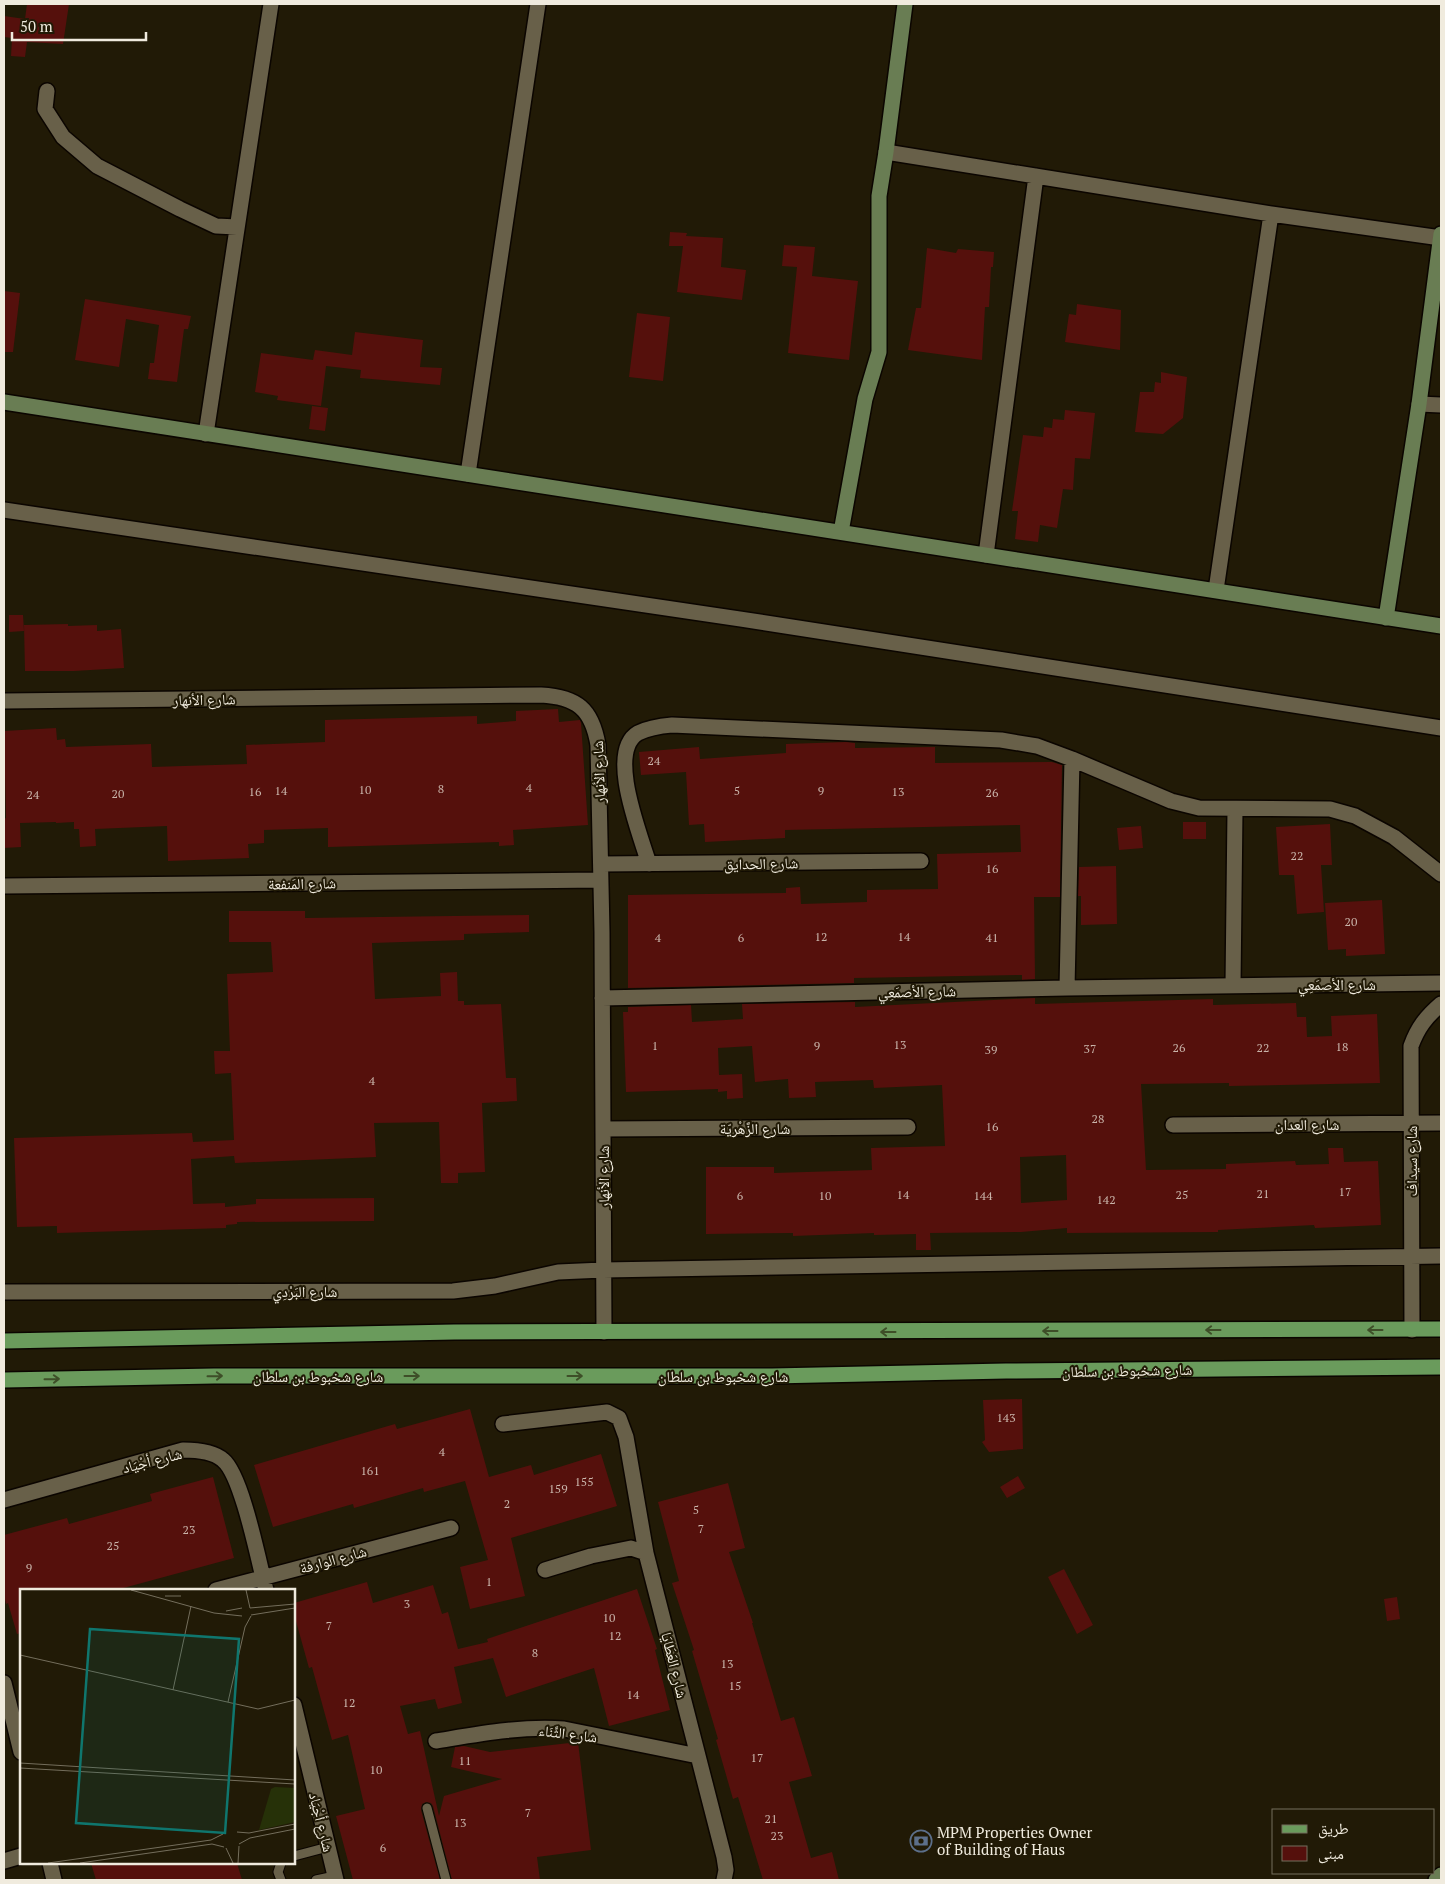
<svg xmlns="http://www.w3.org/2000/svg" width="1445" height="1884" font-family="'PT Serif','Noto Naskh Arabic',serif">
  <rect width="100%" height="100%" fill="#211a06"/>
  <!-- building -->
  <path fill="#55100c" fill-rule="evenodd" d="M27 4H69L63 44 27 42 25 57 11 56 12 38 4 37V16L25 19Z
    M670 232 687 233 686 236 723 238 721 267 746 270 742 300 677 292 683 246H669Z
    M784 245 815 247 812 276 858 281 849 360 788 353 797 267 782 266Z
    M927 248 956 253 958 249 994 252 993 267H991L989 307H985L982 360 908 350 916 308H921Z
    M4 291 20 293 13 352H4Z
    M85 299 191 316 188 329H184L177 382 148 379 150 363H154L159 325 126 319 119 367 75 360Z
    M1077 304 1121 310 1120 350 1065 342 1069 314 1076 315Z
    M637 313 670 317 663 381 629 377Z
    M355 332 423 340 420 367 442 368 440 385 360 378 361 370 326 366 321 406 277 400 278 396 255 392 261 353 313 360 315 350 352 355Z
    M1161 372 1187 377 1183 418 1163 434 1135 432 1140 392H1154L1155 382 1161 383Z
    M312 406 328 408 325 431 309 429Z
    M1065 410 1095 413 1090 459 1075 458 1073 490 1063 489 1057 528 1040 525 1038 542 1015 539 1018 511H1012L1023 435 1043 437 1044 427 1052 428 1053 419 1064 420Z
    M9 615H23L24 631 9 632Z
    M68 624V626L97 625V631L121 629 124 668 74 671H25L24 625Z
    M558 709 559 722 580 720 581 723 588 825 513 830 514 845 499 846V842L328 847V828L264 830V843L248 844 249 858 168 861 167 826 95 829 96 846 80 847 79 829H74V822L56 823V822L20 823 21 847 4 848V819L6 818 4 731 56 728 57 740 65 739 66 747 151 744 152 767 247 764 246 745 325 742V720L477 716V724L516 721V711Z
    M846 742 855 743V748L935 747V763L1052 762 1062 765 1060 897H1034L1035 979 1022 980V975L854 978V983L628 988V895L786 893V888L800 887 801 904 867 902V890L938 889 937 854 1021 852 1020 825 785 830V838L705 842 704 824 689 825 686 772 641 775 639 752 699 747 700 759 786 753V744Z
    M1183 822H1206V839H1183Z
    M1330 824 1332 865H1321L1324 912 1297 914 1294 875H1279L1276 827Z
    M1141 826 1143 848 1119 850 1117 828Z
    M1116 866 1117 924 1081 925V896H1078L1079 867Z
    M1382 900 1385 954 1346 956V949L1328 950 1325 903Z
    M229 911H305V918L529 915V932L464 934V940L372 943 375 999 441 996 440 973 457 972 458 1001H464V1005L501 1004 506 1078H516L517 1101 482 1103 485 1172 458 1173V1183H441L439 1122 374 1123 376 1157 235 1163 234 1156 191 1159 193 1204 225 1203V1207L256 1204V1199L374 1198V1221L237 1222V1224L226 1225V1228L57 1233V1226L17 1227 14 1138 192 1133 193 1142 234 1140 231 1073 215 1074 214 1051H230L227 974 273 972 271 942H229Z
    M1035 998V1004L1213 999V1005L1296 1003 1297 1017H1306L1307 1037 1332 1036 1331 1016 1377 1014 1380 1083 1229 1086V1083L1141 1084 1146 1170 1226 1169V1164L1295 1161 1296 1165 1329 1164 1328 1148H1343L1344 1162 1378 1161 1381 1225 1315 1228 1314 1225 1218 1230V1232L1067 1233V1228L1021 1232 930 1233 931 1250H916V1234L874 1235V1233L793 1236V1233L706 1234V1167H774V1173L872 1170 871 1148 945 1146 942 1085 874 1088 873 1080 815 1082 816 1097 789 1098 788 1079 755 1082 752 1046 718 1048 719 1075 742 1074 743 1098 727 1099V1091L718 1092V1089L626 1092 623 1012H628V1007L691 1005 692 1022 743 1019 742 1004 855 1002V1007ZM1066 1155 1067 1200 1021 1203 1020 1157Z
    M1022 1399 1023 1449 989 1452 982 1442 985 1440 983 1400Z
    M470 1409 489 1477 531 1465 534 1475 601 1454 617 1506 511 1538 525 1596 470 1609 460 1567 488 1560 465 1481 424 1492 423 1488 354 1508 353 1504 273 1527 254 1465 395 1424 397 1429Z
    M1018 1476 1025 1488 1007 1498 1000 1487Z
    M213 1477 234 1558 116 1590H21V1633L17 1634 8 1603 6 1604 4 1595V1535L67 1518 69 1524 152 1501 150 1494Z
    M728 1483 745 1548 729 1552 753 1623H752L781 1721 794 1717 812 1776 789 1782 811 1858 832 1852 839 1880H763L738 1797 733 1799 716 1740 718 1739 692 1651 694 1650 672 1583 679 1581 658 1502Z
    M1064 1569 1093 1625 1077 1634 1048 1577Z
    M367 1582 373 1603 433 1585 442 1614 448 1612 458 1649 488 1642 487 1639 637 1589 657 1649 655 1650 670 1710 609 1726 594 1668 506 1697 493 1658 454 1667 462 1703 438 1709 435 1699 400 1706 408 1734 420 1731 439 1816 444 1796 502 1779 451 1767 455 1747 464 1746 490 1752 578 1742 591 1850 537 1857 540 1880H452L433 1806 431 1803 426 1802 422 1804 421 1810 440 1880H353L336 1816 365 1809 348 1735 332 1740 312 1667 309 1668 294 1614V1603Z
    M1397 1597 1400 1619 1387 1621 1384 1599Z
    M91 1863H237L242 1880H96Z"/>
  <g fill="none" stroke-linecap="round" stroke-linejoin="round">
    <!-- lane casing -->
    <g stroke="#0b0500" stroke-width="11">
      <path id="lane" d="M427 1808 446 1880
        M294 1856 328 1847
        M281 1863 278 1872 281 1880
        M316 1880 335 1876"/>
    </g>
    <!-- street casing -->
    <g stroke="#0b0500" stroke-width="18">
      <path id="street" d="M47 91 45 109 63 137 97 166 180 209 216 226 237 227
        M886 152 1271 214 1441 238
        M1419 404 1441 405
        M206 434 271 4
        M468 474 538 4
        M4 510C483 580 963 651 1441 728
        M986 555 1036 176
        M1216 590 1271 214
        M4 701 541 695C577 697 592 709 598 745L602 932 604 1332
        M601 864 921 861
        M649 864C641 836 606 752 638 733 648 728 660 726 672 725L1001 740 1037 746 1072 759 1171 801 1199 808 1330 809 1355 816 1394 837 1441 874
        M4 886 601 880
        M1233 985 1235 810
        M1067 988 1072 759
        M602 998 1067 988 1441 983
        M1173 1125 1441 1123
        M603 1129 908 1127
        M4 1292 453 1291 495 1286 558 1272 603 1270 1441 1256
        M1412 1330 1411 1046C1418 1027 1426 1017 1441 1004
        M503 1424 607 1412 619 1418 626 1437 646 1553
        M4 1500 183 1450C196 1450 213 1451 223 1460 242 1475 259 1563 266 1590
        M545 1570 591 1556 631 1548 646 1553 724 1857 726 1870 724 1880
        M216 1590 451 1528
        M4 1683 21 1752
        M294 1705 336 1880
        M436 1741C479 1734 520 1726 564 1729L698 1756
        M4 1861 21 1856
        M50 1863 54 1880"/>
    </g>
    <!-- secondary casing -->
    <g stroke="#0b0500" stroke-width="18">
      <path id="secondary" d="M4 402 1441 626
        M841 532 865 399 879 352V196L886 152 905 4
        M1386 618 1419 404 1441 234
        M1436 1880 1441 1875"/>
    </g>
    <!-- primary casing -->
    <g stroke="#0b0500" stroke-width="18">
      <path id="primary" d="M4 1341 454 1332 1441 1329
        M4 1380 214 1376H772L1006 1371 1441 1367"/>
    </g>
    <!-- lane -->
    <use href="#lane" stroke="#686049" stroke-width="9"/>
    <!-- street -->
    <use href="#street" stroke="#686049" stroke-width="15"/>
    <!-- secondary -->
    <use href="#secondary" stroke="#697d53" stroke-width="15"/>
    <!-- primary -->
    <use href="#primary" stroke="#6a9b5c" stroke-width="15"/>
  </g>
  <!-- one-way arrows -->
  <defs><path id="oneway-shaft" d="M-6 0H5M1.5-3L5.5 0L1.5 3" fill="none" stroke-width="1.6" stroke-linecap="round" stroke-linejoin="round" transform="scale(1.25)"/></defs>
  <g stroke="#3e4e28">
    <use href="#oneway-shaft" transform="translate(1213 1330) rotate(180)"/>
    <use href="#oneway-shaft" transform="translate(1375 1330) rotate(180)"/>
    <use href="#oneway-shaft" transform="translate(1050 1331) rotate(180)"/>
    <use href="#oneway-shaft" transform="translate(888 1332) rotate(180)"/>
    <use href="#oneway-shaft" transform="translate(215 1376) rotate(-1)"/>
    <use href="#oneway-shaft" transform="translate(412 1376)"/>
    <use href="#oneway-shaft" transform="translate(575 1376)"/>
    <use href="#oneway-shaft" transform="translate(52 1379) rotate(-1)"/>
  </g>
  <!-- icons -->
  <defs>
    <g id="bank-ring" transform="scale(1.125)"><circle r="9.5" fill="#211a06" stroke="#5c6f8a" stroke-width="1.5"/><path d="M-6-4H6V4H-6ZM0-2.3a2.3 2.3 0 1 0 0 4.6a2.3 2.3 0 1 0 0-4.6Z" fill="#5c6f8a"/></g>
  </defs>
  <g fill-rule="evenodd">
    <use href="#bank-ring" x="921" y="1841"/>
  </g>
  <g text-anchor="middle" dominant-baseline="central" stroke-width="4" stroke-linejoin="round" paint-order="stroke">
    <!-- number labels -->
    <g font-size="12" fill="#c9b4aa">
      <text x="654" y="760">24</text>
      <text x="529" y="787">4</text>
      <text x="441" y="788">8</text>
      <text x="365" y="789">10</text>
      <text x="281" y="790">14</text>
      <text x="737" y="790">5</text>
      <text x="821" y="790">9</text>
      <text x="255" y="791">16</text>
      <text x="898" y="791">13</text>
      <text x="992" y="792">26</text>
      <text x="118" y="793">20</text>
      <text x="33" y="794">24</text>
      <text x="1297" y="855">22</text>
      <text x="992" y="868">16</text>
      <text x="1351" y="921">20</text>
      <text x="821" y="936">12</text>
      <text x="904" y="936">14</text>
      <text x="658" y="937">4</text>
      <text x="741" y="937">6</text>
      <text x="992" y="937">41</text>
      <text x="900" y="1044">13</text>
      <text x="655" y="1045">1</text>
      <text x="817" y="1045">9</text>
      <text x="1342" y="1046">18</text>
      <text x="1179" y="1047">26</text>
      <text x="1263" y="1047">22</text>
      <text x="1090" y="1048">37</text>
      <text x="991" y="1049">39</text>
      <text x="372" y="1080">4</text>
      <text x="1098" y="1118">28</text>
      <text x="992" y="1126">16</text>
      <text x="1345" y="1191">17</text>
      <text x="1263" y="1193">21</text>
      <text x="903" y="1194">14</text>
      <text x="1182" y="1194">25</text>
      <text x="740" y="1195">6</text>
      <text x="825" y="1195">10</text>
      <text x="983" y="1195">144</text>
      <text x="1106" y="1199">142</text>
      <text x="1006" y="1417">143</text>
      <text x="442" y="1451">4</text>
      <text x="370" y="1470">161</text>
      <text x="584" y="1481">155</text>
      <text x="558" y="1488">159</text>
      <text x="507" y="1503">2</text>
      <text x="696" y="1509">5</text>
      <text x="701" y="1528">7</text>
      <text x="189" y="1529">23</text>
      <text x="113" y="1545">25</text>
      <text x="29" y="1567">9</text>
      <text x="489" y="1581">1</text>
      <text x="407" y="1603">3</text>
      <text x="609" y="1617">10</text>
      <text x="329" y="1625">7</text>
      <text x="615" y="1635">12</text>
      <text x="535" y="1652">8</text>
      <text x="727" y="1663">13</text>
      <text x="735" y="1685">15</text>
      <text x="633" y="1694">14</text>
      <text x="349" y="1702">12</text>
      <text x="757" y="1757">17</text>
      <text x="465" y="1760">11</text>
      <text x="376" y="1769">10</text>
      <text x="528" y="1812">7</text>
      <text x="771" y="1818">21</text>
      <text x="460" y="1822">13</text>
      <text x="777" y="1835">23</text>
      <text x="383" y="1847">6</text>
    </g>
    <!-- street labels -->
    <g font-size="15" fill="#f0ebde" stroke="#211a06">
      <text transform="translate(204 699) rotate(-1)">شارع الأنهار</text>
      <text transform="translate(598 772) rotate(-92)">شارع الأنهار</text>
      <text transform="translate(761 863) rotate(-1)">شارع الحدايق</text>
      <text transform="translate(302 883) rotate(-1)">شارع المَنفعة</text>
      <text x="1337" y="984">شارع الأصمَعِي</text>
      <text transform="translate(917 991) rotate(-1)">شارع الأصمَعِي</text>
      <text x="1307" y="1124">شارع العدان</text>
      <text x="755" y="1128">شارع الزَّهْريّة</text>
      <text transform="translate(1411 1161) rotate(-90)">شارع سيداف</text>
      <text transform="translate(603 1177) rotate(-90)">شارع الأنهار</text>
      <text x="305" y="1291">شارع البَرْدِي</text>
      <text transform="translate(1127 1370) rotate(-1)">شارع شخبوط بن سلطان</text>
      <text x="318" y="1376">شارع شخبوط بن سلطان</text>
      <text x="723" y="1376">شارع شخبوط بن سلطان</text>
      <text transform="translate(152 1460) rotate(-14)">شارع أجْيَاد</text>
      <text transform="translate(333 1559) rotate(-15)">شارع الوارفة</text>
      <text transform="translate(675 1665) rotate(76)">شارع العَطَايَا</text>
      <text transform="translate(568 1733) rotate(7)">شارع الثَّنَاء</text>
      <text transform="translate(322 1822) rotate(76)">شارع أجْيَاد</text>
    </g>
    <!-- poi labels -->
    <g font-size="15" fill="#f0ebde" stroke="#211a06" text-anchor="start">
      <text x="937" y="1832">MPM Properties Owner<tspan x="937" dy="17">of Building of Haus</tspan></text>
    </g>
  </g>
  <!-- overview -->
  <g transform="translate(20 1589)">
    <rect width="275" height="275" fill="#211a06"/>
    <path d="M255 198 275 199V233L239 241 251 200Z" fill="#263108"/>
    <path fill="none" stroke="#746e5c" stroke-width="1" d="M111 1 194 24 222 27M226 1 230 19M145 7H161M230 19 275 15M206 22 222 19M231 26 275 19M0 66 238 120 275 111M153 101 171 17M208 113 225 38 231 27M0 174 275 191M0 179 275 195M217 243 229 244 275 235M219 255 230 249 275 240M206 259 213 274M28 274 191 251 203 245M60 274 192 255 204 258M218 274 219 257"/>
    <path fill="#0f766e" fill-opacity="0.15" stroke="#0f766e" stroke-width="2.5" d="M70 40 219 50 205 244 56 234Z"/>
    <rect width="275" height="275" fill="none" stroke="#f0ebde" stroke-width="2.5"/>
  </g>
  <!-- border -->
  <rect width="1445" height="1884" fill="none" stroke="#f0ebde" stroke-width="10"/>
  <!-- legend -->
  <rect x="1272" y="1809" width="162" height="65" fill="#211a06" stroke="#746e5c"/>
  <rect x="1282" y="1825" width="25" height="8" fill="#6a9b5c" stroke="#746e5c"/>
  <text x="1318" y="1834" font-size="15" fill="#f0ebde">طريق</text>
  <rect x="1282" y="1846" width="25" height="15" fill="#55100c" stroke="#746e5c"/>
  <text x="1318" y="1859" font-size="15" fill="#f0ebde">مبنى</text>
  <!-- scale -->
  <path d="M12 32v8h134v-8" fill="none" stroke="#f0ebde" stroke-width="2.5"/>
  <text x="20" y="32" font-size="15" fill="#f0ebde" stroke="#211a06" stroke-width="4" paint-order="stroke">50 m</text>
</svg>
